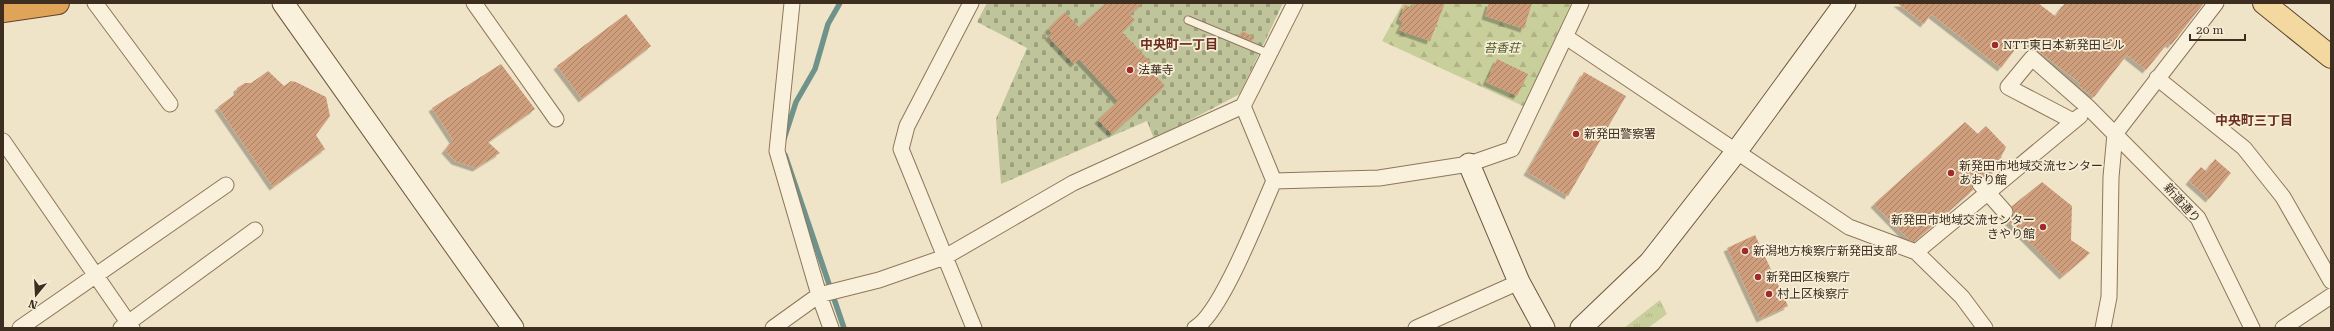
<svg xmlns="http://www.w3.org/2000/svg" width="2334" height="331" font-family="'Roboto Serif','Noto Sans JP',serif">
  <defs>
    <pattern id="grass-tufts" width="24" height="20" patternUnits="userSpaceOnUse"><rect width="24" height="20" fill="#c9cf9b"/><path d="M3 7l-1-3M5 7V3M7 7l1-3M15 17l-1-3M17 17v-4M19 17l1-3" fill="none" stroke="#aeb285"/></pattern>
    <pattern id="forest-firs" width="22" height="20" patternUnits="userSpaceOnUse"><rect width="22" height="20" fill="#c9cf9b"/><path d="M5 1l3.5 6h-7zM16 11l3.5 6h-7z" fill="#aeb285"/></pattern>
    <pattern id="cemetery-stones" width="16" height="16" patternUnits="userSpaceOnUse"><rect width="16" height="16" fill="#bfc49a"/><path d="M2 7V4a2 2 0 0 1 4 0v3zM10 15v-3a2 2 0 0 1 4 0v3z" fill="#9ca07d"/></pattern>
    <pattern id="building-hatch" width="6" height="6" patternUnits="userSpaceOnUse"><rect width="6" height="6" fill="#cf9f7d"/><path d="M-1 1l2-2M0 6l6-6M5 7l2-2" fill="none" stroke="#a98266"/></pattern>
    <filter id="shadow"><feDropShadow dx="-3.5" dy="3.5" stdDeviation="0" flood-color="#0004"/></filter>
  </defs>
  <rect width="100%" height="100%" fill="#f0e4c8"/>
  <!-- grass -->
  <path fill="url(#grass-tufts)" d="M1660 300 1667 314 1648 328H1624Z"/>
  <!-- forest -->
  <path fill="url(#forest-firs)" d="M1403 3H1571L1525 107 1382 41Z"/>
  <!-- cemetery -->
  <path fill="url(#cemetery-stones)" d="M987 3H1283L1240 94 1154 139 1147 121 1001 184 996 119 1027 48 977 22Z"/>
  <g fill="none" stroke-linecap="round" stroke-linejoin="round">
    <!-- stream -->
    <path stroke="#6f938a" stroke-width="5.5" d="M784 139 796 102 815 69 828 24 840 3
      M785 155 844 328"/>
  </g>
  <!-- building -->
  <path fill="url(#building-hatch)" filter="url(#shadow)" d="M1106 3H1143L1130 15 1135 20 1122 32 1159 71 1155 75 1165 86 1112 134 1098 120 1118 101 1079 59 1074 64 1048 36 1052 33 1048 29 1065 12 1079 27Z
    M1414 3H1445L1430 41 1399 30 1403 22 1399 20 1405 5 1412 8Z
    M1489 3H1532L1524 29 1485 16Z
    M1897 3H2038L2055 16 2065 3H2204L2171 45 2168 43 2146 70 2127 55 2094 97 2079 86 2081 84 2023 39 2001 68 1931 14 1924 24Z
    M626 14 651 46 582 99 557 66Z
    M1242 31 1254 37 1252 41 1239 36Z
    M1497 59 1528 74 1517 96 1486 82Z
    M501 64 535 109 488 142 500 153 476 168 455 161 445 150 453 140 432 108Z
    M268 71 284 86 291 81 296 82 326 97 330 116 316 135 325 149 273 187 218 107 237 93V88L245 83H251Z
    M1584 72 1626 96 1568 196 1527 172Z
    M1965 122 1978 134 1986 126 2006 147 2001 157 2005 161 1987 178 1982 175 1974 177 1971 182 1973 190 1914 242 1909 240 1874 204Z
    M2215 159 2231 173 2209 199 2189 181 2201 167 2206 171Z
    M2042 182 2072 206 2071 240 2090 253 2063 276 2008 221 2014 214 2012 206Z
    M1755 235 1788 306 1760 319 1727 248Z"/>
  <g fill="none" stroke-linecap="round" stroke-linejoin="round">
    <!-- lane casing -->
    <g stroke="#8d765c" stroke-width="9">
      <path id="lane" d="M1188 20 1270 54"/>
    </g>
    <!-- street casing -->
    <g stroke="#8d765c" stroke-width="17">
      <path id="street" d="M95 3 170 104
        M474 3 556 119
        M792 3 777 151 819 295 831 328
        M971 3 907 126 901 149 974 328
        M1566 37 1849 227 1916 252 1962 297 1985 328
        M2157 78 2244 148 2283 197 2331 281
        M2073 121 2008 87 2032 58 2089 108 2198 218 2252 328
        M3 141 132 328
        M1274 181 1379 178 1469 164 1512 149 1581 3
        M1980 184 2005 212
        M1916 252 2080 116
        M20 328 226 185
        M121 328 255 230
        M773 328 819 295 879 280 945 257 1073 183 1243 106 1295 3
        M1195 328C1221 314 1260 212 1274 181L1243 106
        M1416 328 1519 282
        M2103 328 2109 297 2111 177 2115 134 2216 3
        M2283 328 2331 296"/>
    </g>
    <!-- secondary casing -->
    <g stroke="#6f573f" stroke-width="23">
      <path id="secondary" d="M283 3 513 328
        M1469 164 1519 282 1544 328
        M1581 328 1650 262 1736 152 1845 3"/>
    </g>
    <!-- primary casing -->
    <g stroke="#5b4430" stroke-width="24">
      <path id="primary" d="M2264 3 2331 57"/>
    </g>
    <!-- highway casing -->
    <g stroke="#5b4430" stroke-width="24">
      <path id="highway" d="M3 11 58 3"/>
    </g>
    <!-- lane -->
    <use href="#lane" stroke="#faf1dc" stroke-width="7"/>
    <!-- street -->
    <use href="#street" stroke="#faf1dc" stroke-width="15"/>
    <!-- secondary -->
    <use href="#secondary" stroke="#faf1dc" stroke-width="21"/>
    <!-- primary -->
    <use href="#primary" stroke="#f3d9a0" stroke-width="22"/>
    <!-- highway -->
    <use href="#highway" stroke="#e0a458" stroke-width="22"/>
  </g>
  <!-- markers -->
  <g fill="#9e2a2b" stroke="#f7eed8" stroke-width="1.5">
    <circle cx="1995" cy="45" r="4"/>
    <circle cx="1130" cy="70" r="4"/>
    <circle cx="1576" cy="134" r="4"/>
    <circle cx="1951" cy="173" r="4"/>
    <circle cx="2043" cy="227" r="4"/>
    <circle cx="1745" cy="251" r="4"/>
    <circle cx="1758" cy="277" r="4"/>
    <circle cx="1769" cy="294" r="4"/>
  </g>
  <g text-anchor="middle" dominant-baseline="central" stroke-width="3.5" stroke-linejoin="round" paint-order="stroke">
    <!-- poi labels -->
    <g font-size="12" fill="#3d2e20" stroke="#f7eed8" text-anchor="start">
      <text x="2003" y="45">NTT東日本新発田ビル</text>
      <text x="1138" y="70">法華寺</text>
      <text x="1584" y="134">新発田警察署</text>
      <text x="1959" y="166">新発田市地域交流センター<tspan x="1959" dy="14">あおり館</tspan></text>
      <text x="2035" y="220" text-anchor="end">新発田市地域交流センター<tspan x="2035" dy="14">きやり館</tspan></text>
      <text x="1753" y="251">新潟地方検察庁新発田支部</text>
      <text x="1766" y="277">新発田区検察庁</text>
      <text x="1777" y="294">村上区検察庁</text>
    </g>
    <!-- park labels -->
    <g font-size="12" font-style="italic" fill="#4d5a26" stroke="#f7eed8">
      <text x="1502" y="48">苔香荘</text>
    </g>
    <!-- street labels -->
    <g font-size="12" fill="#3d2e20" stroke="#f7eed8">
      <text transform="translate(2182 203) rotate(48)">新道通り</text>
    </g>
    <!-- neighbourhood labels -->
    <g font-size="13" font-weight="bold" fill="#6b2e1e" stroke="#f7eed8">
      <text x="1179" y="44">中央町一丁目</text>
      <text x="2254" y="120">中央町三丁目</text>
    </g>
  </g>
  <!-- border -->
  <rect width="2334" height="331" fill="none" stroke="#3d2e20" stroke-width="8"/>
  <!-- north arrow -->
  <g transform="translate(36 295) rotate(198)" stroke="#f7eed8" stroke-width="3" paint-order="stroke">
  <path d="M0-3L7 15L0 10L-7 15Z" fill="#3d2e20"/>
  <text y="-6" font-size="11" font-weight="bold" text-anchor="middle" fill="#3d2e20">N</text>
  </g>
  <!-- scale -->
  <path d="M2190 34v6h55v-6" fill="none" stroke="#3d2e20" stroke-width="2"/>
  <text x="2196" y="34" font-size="12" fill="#3d2e20" stroke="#f7eed8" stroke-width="3" paint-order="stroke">20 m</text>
</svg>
